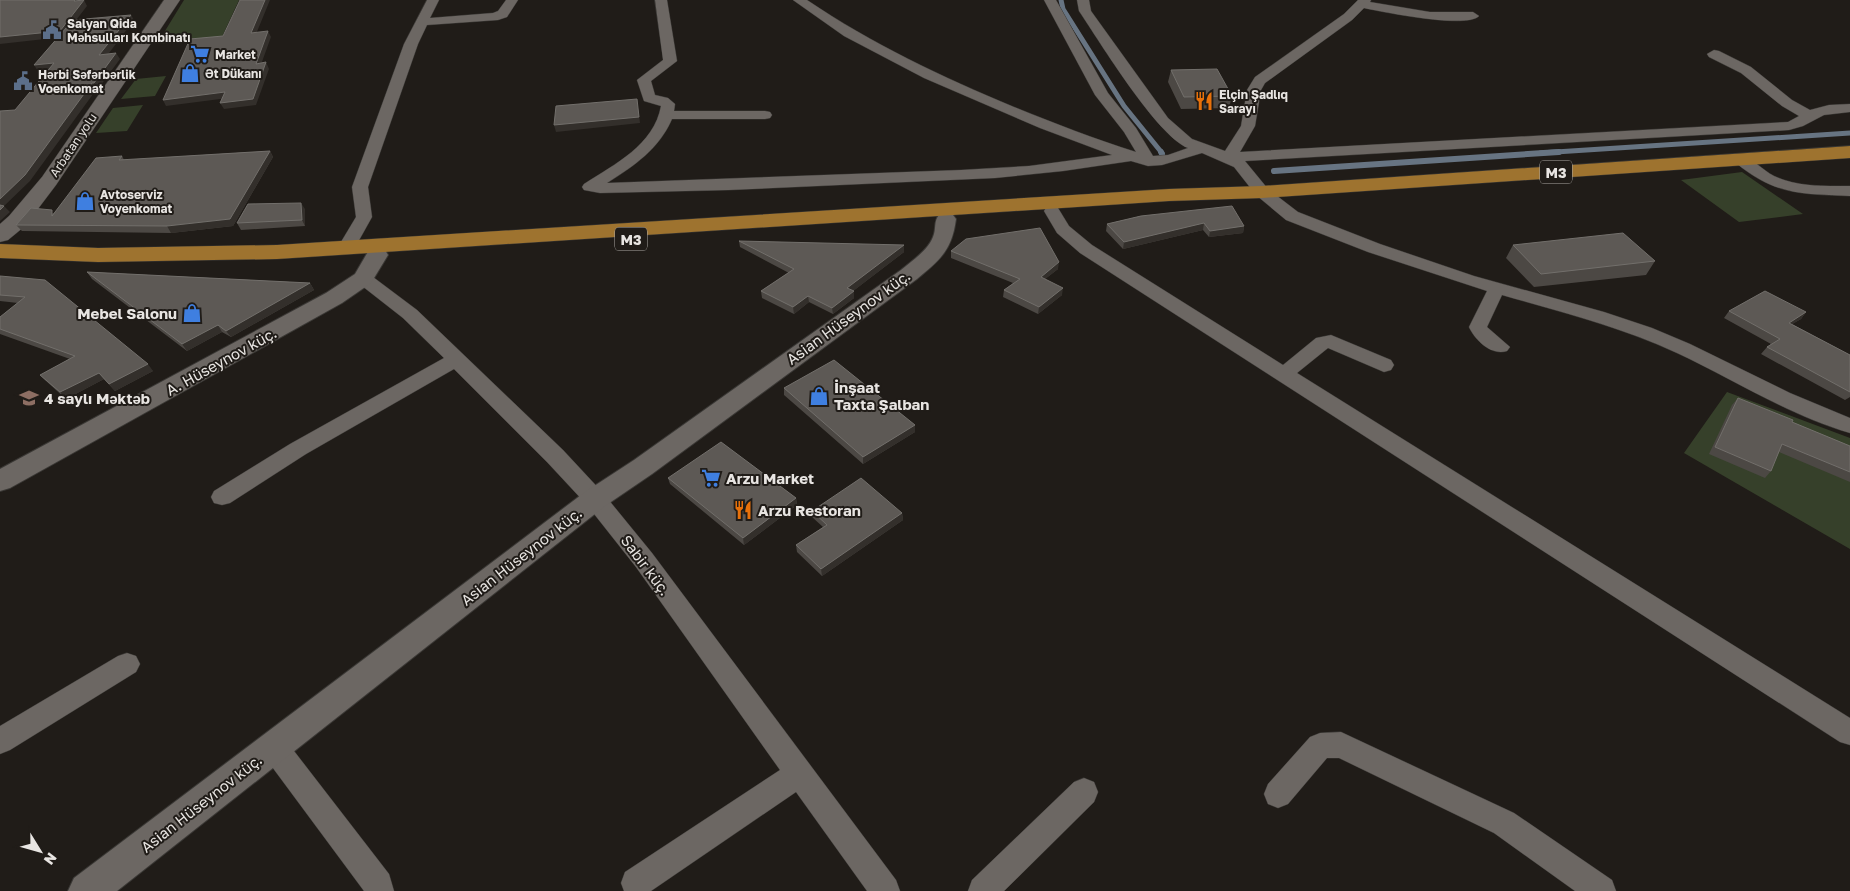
<svg xmlns="http://www.w3.org/2000/svg" width="1850" height="891" font-family="'Golos Text',sans-serif">
  <rect width="100%" height="100%" fill="#201c18"/>
  <!-- green -->
  <path fill="#36402a" d="M184 0H239L221 39 157 44Z
    M166 76 155 96 121 99 136 79Z
    M143 105 127 131 96 133 113 108Z
    M1742 172 1803 214 1739 222 1681 180Z
    M1727 392 1850 438V549L1684 453Z"/>
  <g fill="none" stroke-linecap="round" stroke-linejoin="round">
    <!-- stream-far1 -->
    <path stroke="#677482" stroke-width="5" d="M1061 0 1063 9 1124 106 1162 153
      M1540 153 1850 133"/>
    <!-- stream -->
    <path stroke="#677482" stroke-width="6" d="M1161 152 1162 154
      M1274 171 1559 152"/>
    <!-- minor casing -->
    <g stroke="#3a3835" stroke-width="1">
      <path id="minor" d="M427 0H439L430 18 493 13 498 11 506 0H518L507 17 498 20 427 25 418 44 368 187 372 217 353 251 347 252 341 251 338 247 356 217 352 187 404 44Z
        M655 0H667L677 61 651 81 655 95 668 98 675 104 674 111H765L770 112 772 115 770 118 765 119H672C659 149 634 166 607 183L961 170 1029 166 1112 155 1040 128 924 78 844 36 793 0H807C872 44 942 77 1014 107 1054 123 1094 139 1136 152L1124 132 1095 95 1044 0H1056L1108 93 1136 128 1153 156 1168 155 1188 148C1157 136 1100 42 1079 11L1077 0H1089L1091 11 1168 118 1192 139 1225 151 1241 126 1247 90 1255 77 1344 14 1358 0H1371L1370 2 1430 12H1473L1479 16C1467 29 1383 12 1364 8L1352 20 1265 83 1261 90 1255 126 1240 152 1788 122 1799 116 1782 106 1741 73 1709 57 1707 54 1714 50 1719 51 1751 67 1792 100 1810 110 1829 105 1850 104V112L1824 115 1803 126 1789 130 1245 161 1268 189 1298 212 1380 244 1474 276 1604 312 1652 328 1690 344 1790 393 1850 418V433C1790 416 1733 379 1677 353 1621 327 1561 312 1502 295L1487 327 1510 347 1507 351C1491 356 1475 340 1469 327L1487 291 1368 252 1286 220 1256 195 1234 167 1202 153 1162 165 1148 166 1131 161 1063 171 995 178 729 190 600 193 584 190 582 187 584 184C615 164 654 145 661 106L644 101 637 80 663 60Z
        M1741 155C1753 158 1762 170 1774 176 1797 187 1824 186 1850 186V196C1801 194 1775 195 1736 163L1733 160 1736 157Z
        M1052 206 1058 208 1069 226 1092 245 1283 365 1316 338 1331 335 1391 360 1394 365 1391 370 1384 372 1328 348 1297 373 1850 718V745L1840 742 1080 253 1057 233 1044 211 1046 208Z
        M363 273 369 274 417 310 563 450 603 493 652 553 896 880 900 891H867L796 792 651 891H624L621 883 625 872 780 770 636 567 587 505 547 462 454 369 306 454 230 503 222 505 214 503 211 497 214 491 290 444 444 358 403 318 357 282 354 278 357 274Z
        M127 653 136 656 140 664 136 672 10 750 0 754V726L118 656Z
        M1341 732 1514 813 1612 880 1616 891H1575L1494 833 1339 758H1327L1288 804 1278 808 1268 804 1264 794 1268 784 1310 737 1320 733Z
        M274 734 284 738 389 874 394 891H364L264 756 260 747 264 738Z
        M1084 778 1094 782 1098 792 1094 802 1004 891H968L972 880 1074 782Z"/>
    </g>
    <!-- tertiary casing -->
    <g stroke="#3a3835" stroke-width="2">
      <path id="tertiary" d="M946 213 953 215 956 219C952 250 940 260 917 279L652 474 605 506 117 891H68L74 878 585 492 634 460 901 270C913 260 930 249 934 234 936 227 934 221 939 215Z
        M377 249 385 250 388 255 371 283 342 303 10 488 0 491V469L326 293 355 274 369 250Z"/>
    </g>
    <!-- secondary casing -->
    <g stroke="#3a3835" stroke-width="1">
      <path id="secondary" d="M164 0H180L56 185 25 226 8 240 0 242V224L9 216 42 177Z"/>
    </g>
    <!-- primary casing -->
    <g stroke="#3a3835" stroke-width="1">
      <path id="primary" d="M1850 146V158L1262 198 1169 201 277 259 98 262 0 258V244L98 248 277 245 1169 189 1262 186Z"/>
    </g>
    <!-- minor -->
    <use href="#minor" fill="#6c6763" fill-rule="evenodd"/>
    <!-- tertiary -->
    <use href="#tertiary" fill="#6c6763" fill-rule="evenodd"/>
    <!-- secondary -->
    <use href="#secondary" fill="#6c6763" fill-rule="evenodd"/>
    <!-- primary -->
    <use href="#primary" fill="#9e732f" fill-rule="evenodd"/>
  </g>
  <!-- wall -->
  <path fill="#4c4844" d="M1171 70 1232 96 1229 108 1181 109 1168 82Z
    M270 151 273 157 233 226 171 233 22 231 16 225 54 213 122 156 124 160Z
    M305 209V226L241 230 237 223Z
    M1141 216 1244 226 1243 233 1209 237 1203 230 1123 249 1106 231 1107 224Z
    M739 241 904 252 853 291H854V298L833 314 809 302 794 314 762 298 761 291 789 273 740 247Z
    M1513 245 1655 261 1646 275 1534 287 1506 258Z
    M951 251 1058 269 1045 279 1062 295 1038 314 1003 297 1004 290 1013 283 951 258Z
    M87 272 310 283 314 290 231 337 222 332 187 351 92 279Z
    M0 276 153 371 115 391 104 379 66 399 46 381 40 375 70 359 0 334V317L18 303 0 301Z
    M1729 311 1806 312 1801 319 1792 324 1850 355V397L1845 400 1761 354 1767 347 1771 344 1724 318Z
    M784 388 915 432 863 464 784 395Z
    M1738 398 1792 422 1850 446V482L1779 452 1771 471 1765 478 1709 454 1732 405Z
    M668 478 796 498 797 505 744 545 670 484Z
    M812 511 902 513 903 520 822 576 797 552 796 545 823 527 812 517Z"/>
  <!-- shaded-wall -->
  <path fill="#332f2b" d="M84 0 87 6 63 37 0 44V37Z
    M265 0H270L254 39 251 33Z
    M131 15 134 20 103 61 99 55Z
    M268 31 271 37 259 70 256 64Z
    M116 53 120 59 98 89 96 90 30 181 2 208 4 206 10 212 0 221V199Z
    M266 62 269 69 256 105 224 109 220 103Z
    M54 63 58 69 38 71 34 65Z
    M225 92 228 98 166 106 163 100Z
    M637 99 640 123 556 132 554 125Z
    M270 151 273 157 233 226 171 233 167 226Z
    M301 203 305 209V226L302 220Z
    M1204 223 1203 230 1123 249 1124 242Z
    M1244 226 1243 233 1209 237 1210 231Z
    M904 245V252L848 295 847 288Z
    M1059 262 1058 269 1040 283 1041 277Z
    M310 283 314 290 231 337 226 331Z
    M1063 288 1062 295 1038 314 1039 307Z
    M854 291V298L833 314 832 308Z
    M808 296 809 302 794 314 793 307Z
    M1806 312 1801 319 1784 329 1789 323Z
    M218 325 222 332 187 351 182 344Z
    M148 364 153 371 115 391 109 384Z
    M99 373 104 379 66 399 60 392Z
    M915 425V432L863 464V457Z
    M796 498 797 505 744 545 743 538Z
    M902 513 903 520 822 576 821 569Z"/>
  <!-- building -->
  <path fill="#5d5955" stroke="#726f6b" d="M0 0H75L74 1 84 0 60 31 0 37Z
    M240 0H265L251 33 268 31 256 64 266 62 253 99 220 103 225 92 163 100 190 39 223 36Z
    M131 15 99 55 116 53 94 83H92L25 175 0 199V111L15 110 54 63 34 65 73 20Z
    M1217 69 1232 96 1184 97 1171 70Z
    M637 99 639 117 554 125 556 106Z
    M270 151 230 219 167 226 16 225 31 208 52 210V216L96 158 122 156 119 160Z
    M301 203 302 220 237 223 248 204Z
    M0 205 4 206 0 210Z
    M1232 206 1244 226 1210 231 1204 223 1124 242 1107 224 1141 216Z
    M1040 228 1059 262 1041 277 1063 288 1039 307 1004 290 1020 279 951 251 966 239Z
    M1623 233 1655 261 1541 274 1513 245Z
    M739 241 904 245 847 288 854 291 832 308 808 296 793 307 761 291 794 269Z
    M87 272 310 283 226 331 218 325 182 344Z
    M0 276 45 280 148 364 109 384 99 373 60 392 40 375 75 356 0 329V317L25 297 0 295Z
    M1765 291 1806 312 1789 323 1850 355V392L1767 347 1780 339 1729 311Z
    M834 360 915 425 863 457 784 388Z
    M1738 398 1793 420 1792 422 1850 446V472L1782 444 1771 471 1715 447Z
    M721 442 796 498 743 538 668 478Z
    M861 478 902 513 821 569 796 545 827 525 812 511Z"/>
  <!-- icons -->
  <defs>
    <g id="civic-bare" transform="scale(1.5)"><path d="M-.6-6.5H3V-4.5H.6V-3L4-1V1h2V6H-6V1h2V-1L-.6-3ZM-1.2 2.5V6h2.4V2.5Z" fill="#5c6f8a" stroke="#201c18" stroke-width="2.5" paint-order="stroke"/></g>
    <g id="supermarket-bare" transform="scale(1.5)"><path d="M-6-5.5h2.5l.6 2H6L4.5 2H-2.5L-4.4-4H-6ZM-1.5 3.2a1.3 1.3 0 1 0 .1 0ZM3 3.2a1.3 1.3 0 1 0 .1 0Z" fill="#3f7fe0" stroke="#201c18" stroke-width="2.5" paint-order="stroke"/></g>
    <g id="shop-bare" transform="scale(1.5)"><path d="M-5-2.5h2.3a2.7 3.5 0 0 1 5.4 0H5L5.5 6h-11ZM-1.5-2.5h3a1.5 2.3 0 0 0-3 0Z" fill="#3f7fe0" stroke="#201c18" stroke-width="2.5" paint-order="stroke"/></g>
    <g id="restaurant-bare" transform="scale(1.5)"><path d="M-5-6h1v4h1v-4h1v4h1v-4h1v5L-1.5 .5V6h-2V.5L-5-1ZM5-6V6H3V1.5H1.5Q1.5-4 5-6Z" fill="#e8710a" stroke="#201c18" stroke-width="2.5" paint-order="stroke"/></g>
    <g id="school-bare" transform="scale(1.5)"><path d="M0-5L7-2L0 1L-7-2ZM-4 1L0 2.5L4 1V4Q0 6-4 4Z" fill="#8d6e63" stroke="#201c18" stroke-width="2.5" paint-order="stroke"/></g>
  </defs>
  <g fill-rule="evenodd">
    <use href="#civic-bare" x="52" y="30"/>
    <use href="#supermarket-bare" x="200" y="54"/>
    <use href="#shop-bare" x="190" y="73"/>
    <use href="#civic-bare" x="23" y="81"/>
    <use href="#restaurant-bare" x="1204" y="101"/>
    <use href="#shop-bare" x="85" y="201"/>
    <use href="#shop-bare" x="192" y="313"/>
    <use href="#shop-bare" x="819" y="396"/>
    <use href="#school-bare" x="29" y="398"/>
    <use href="#supermarket-bare" x="711" y="478"/>
    <use href="#restaurant-bare" x="743" y="510"/>
  </g>
  <g text-anchor="middle" dominant-baseline="central" stroke-width="4" stroke-linejoin="round" paint-order="stroke">
    <!-- far-poi labels -->
    <g font-size="12" font-weight="bold" fill="#e8e5e2" stroke="#201c18" text-anchor="start">
      <text x="67" y="23">Salyan Qida<tspan x="67" dy="14">Məhsulları Kombinatı</tspan></text>
      <text x="215" y="54">Market</text>
      <text x="205" y="73">Ət Dükanı</text>
      <text x="38" y="74">Hərbi Səfərbərlik<tspan x="38" dy="14">Voenkomat</tspan></text>
      <text x="1219" y="94">Elçin Şadlıq<tspan x="1219" dy="14">Sarayı</tspan></text>
      <text x="100" y="194">Avtoserviz<tspan x="100" dy="14">Voyenkomat</tspan></text>
    </g>
    <!-- far-street labels -->
    <g font-size="12" fill="#e8e5e2" stroke="#201c18">
      <text transform="translate(73 145) rotate(-56)">Arbatan yolu</text>
    </g>
    <!-- shield labels -->
    <g fill="#201c18" stroke="#aca9a5" stroke-width="1">
      <rect x="1540" y="160.5" width="32" height="23" rx="4"/>
      <rect x="615" y="227.5" width="32" height="23" rx="4"/>
    </g>
    <g font-size="14" font-weight="bold" fill="#e8e5e2">
      <text x="1556" y="172">M3</text>
      <text x="631" y="239">M3</text>
    </g>
    <!-- poi labels -->
    <g font-size="15" font-weight="bold" fill="#e8e5e2" stroke="#201c18" text-anchor="start">
      <text x="177" y="313" text-anchor="end">Mebel Salonu</text>
      <text x="834" y="387">İnşaat<tspan x="834" dy="17">Taxta Şalban</tspan></text>
      <text x="44" y="398">4 saylı Məktəb</text>
      <text x="726" y="478">Arzu Market</text>
      <text x="758" y="510">Arzu Restoran</text>
    </g>
    <!-- street labels -->
    <g font-size="15" fill="#e8e5e2" stroke="#201c18">
      <text transform="translate(848 317) rotate(-36)">Asian Hüseynov küç.</text>
      <text transform="translate(221 361) rotate(-29)">A. Hüseynov küç.</text>
      <text transform="translate(521 556) rotate(-38)">Asian Hüseynov küç.</text>
      <text transform="translate(646 565) rotate(53)">Sabir küç.</text>
      <text transform="translate(201 803) rotate(-38)">Asian Hüseynov küç.</text>
    </g>
  </g>
  <!-- north arrow -->
  <g transform="translate(40 851) rotate(127)" stroke="#201c18" stroke-width="4" paint-order="stroke">
  <path d="M0-4L9 19L0 12L-9 19Z" fill="#e8e5e2"/>
  <text y="-8" font-size="14" font-weight="bold" text-anchor="middle" fill="#e8e5e2">N</text>
  </g>
</svg>
